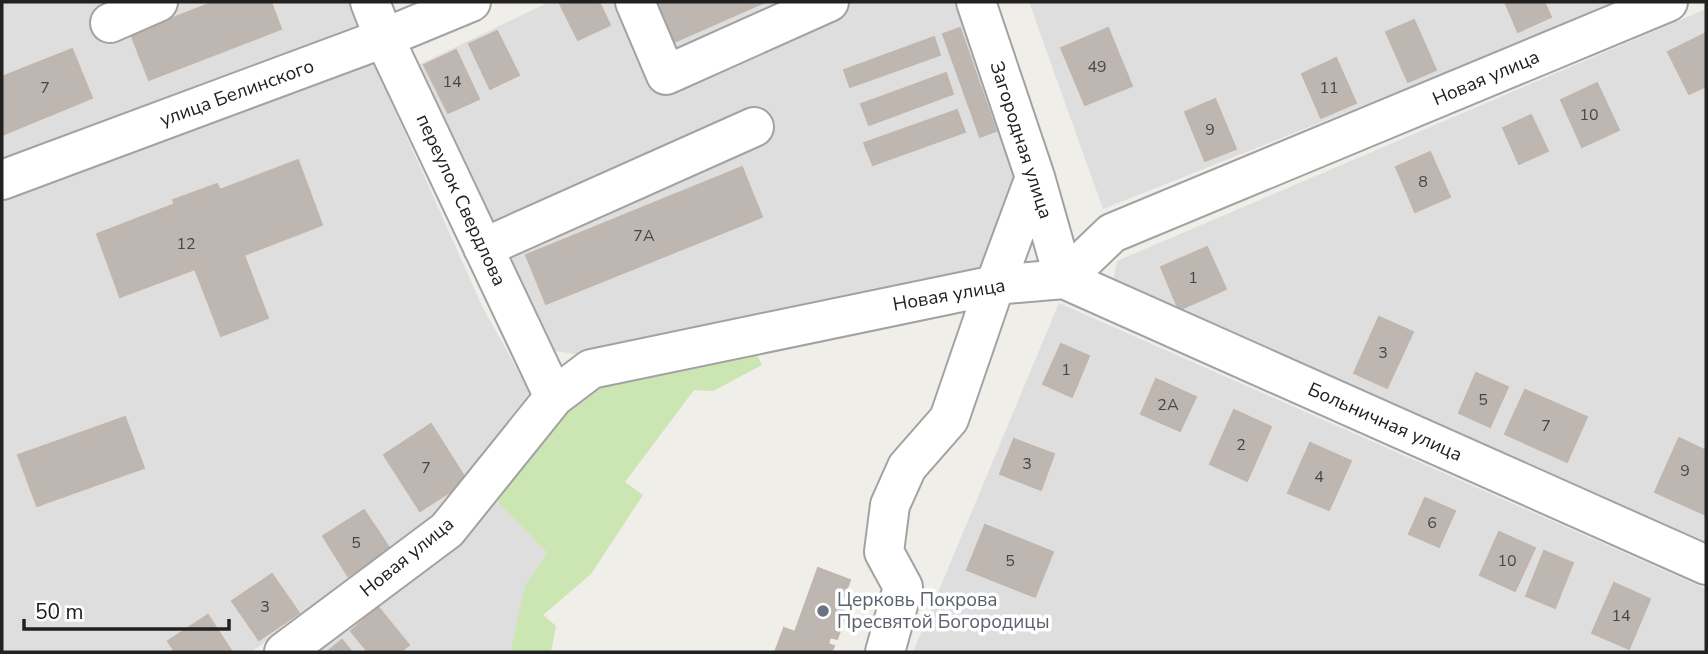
<svg xmlns="http://www.w3.org/2000/svg" width="1708" height="654" font-family="'Nunito Sans',sans-serif">
  <rect width="100%" height="100%" fill="#f0eee8"/>
  <!-- residential -->
  <path fill="#dfdede" d="M2 2H353L362 23 2 164Z
    M549 2H961L1016 176 987 271 595 357 548 350 412 68Z
    M1029 2H1623L1103 209Z
    M1706 9V544L1113 282 1117 261Z
    M373 61 482 306 535 402 437 520 251 652H2V196Z
    M1059 303 1706 589V652H913Z
    M495 499 547 553 525 587 510 652H301Z"/>
  <!-- grass -->
  <path fill="#cbe5b3" d="M751 343 762 365 713 391 694 390 625 482 643 495 591 574 543 615 556 626 551 652H510L525 586 547 553 495 499 528 447 605 380Z"/>
  <!-- building -->
  <path fill="#beb7b1" stroke="#c1b5ac" stroke-width="2" d="M214 2H271L281 29 149 80 131 34Z
    M559 2H599L610 25 578 40Z
    M653 2H765L672 43Z
    M1505 2H1544L1551 17 1518 32Z
    M1414 20 1436 70 1408 82 1386 32Z
    M960 28 996 131 980 137 943 34Z
    M1108 28 1132 86 1085 105 1061 48Z
    M497 31 519 75 490 89 469 44Z
    M1706 33V86L1689 94 1668 52Z
    M934 37 940 55 850 87 844 70Z
    M72 49 92 98 2 135V77Z
    M456 50 479 99 448 113 424 65Z
    M1336 58 1356 103 1321 118 1302 74Z
    M946 73 953 94 869 125 861 104Z
    M1597 83 1619 130 1582 147 1561 100Z
    M1215 99 1236 149 1205 161 1185 112Z
    M957 110 965 132 873 165 864 143Z
    M1531 115 1548 151 1519 164 1503 128Z
    M1430 152 1450 197 1415 212 1396 167Z
    M298 160 322 225 244 255 268 318 221 336 195 269 120 297 97 234 175 204 173 200 217 184 220 190Z
    M742 167 762 217 546 304 526 255Z
    M1207 247 1226 289 1179 310 1161 267Z
    M1379 317 1413 332 1387 388 1354 373Z
    M1061 344 1089 356 1072 397 1043 384Z
    M1476 373 1508 387 1490 427 1459 413Z
    M1156 379 1196 397 1180 431 1141 414Z
    M1525 390 1587 417 1567 462 1505 434Z
    M1234 410 1271 427 1247 481 1210 464Z
    M125 417 144 468 37 506 18 455Z
    M431 424 467 481 420 511 384 455Z
    M1679 438 1706 451V515L1655 492Z
    M1014 439 1054 454 1041 490 1000 474Z
    M1310 443 1351 461 1329 510 1288 493Z
    M1425 498 1455 511 1439 547 1409 534Z
    M364 510 390 549 348 576 323 536Z
    M985 525 1053 552 1035 597 967 570Z
    M1499 532 1535 548 1515 591 1480 575Z
    M1544 551 1573 563 1555 608 1526 596Z
    M818 568 850 580 839 609 847 612 837 639 830 637 828 644 834 646 831 652H775L784 628 795 632Z
    M272 574 299 613 259 640 232 601Z
    M1614 583 1650 599 1629 649 1592 633Z
    M378 607 409 645 400 652H368L351 631Z
    M208 615 232 652H175L168 641Z
    M342 640 352 652H327Z"/>
  <g fill="none" stroke-linecap="round" stroke-linejoin="round">
    <!-- minor casing -->
    <g stroke="#a2a2a2" stroke-width="42">
      <path id="minor" d="M370 2 384 38 554 397
        M635 2 666 75 829 2
        M976 2 1035 177 1064 279
        M110 23 158 2
        M2 180 384 38 471 2
        M483 248 754 127
        M1064 279 1706 565
        M284 652 447 530 554 397 591 369 995 285 1064 279 1112 233 1668 2
        M885 652 903 587 884 552 890 505 907 467 949 419 995 285 1035 177"/>
    </g>
    <!-- minor -->
    <use href="#minor" stroke="#fff" stroke-width="38"/>
  </g>
  <!-- markers -->
  <circle fill="#6b7280" stroke="#fff" stroke-width="2.5" cx="823" cy="611" r="7"/>
  <g text-anchor="middle" dominant-baseline="central" stroke-width="7" stroke-linejoin="round" paint-order="stroke">
    <!-- number labels -->
    <g font-size="16" fill="#484645">
      <text x="1097" y="67">49</text>
      <text x="452" y="82">14</text>
      <text x="45" y="88">7</text>
      <text x="1329" y="88">11</text>
      <text x="1589" y="115">10</text>
      <text x="1210" y="130">9</text>
      <text x="1423" y="182">8</text>
      <text x="644" y="236">7А</text>
      <text x="186" y="244">12</text>
      <text x="1193" y="278">1</text>
      <text x="1383" y="353">3</text>
      <text x="1066" y="370">1</text>
      <text x="1483" y="400">5</text>
      <text x="1168" y="405">2А</text>
      <text x="1546" y="426">7</text>
      <text x="1241" y="445">2</text>
      <text x="1027" y="464">3</text>
      <text x="426" y="468">7</text>
      <text x="1685" y="471">9</text>
      <text x="1319" y="477">4</text>
      <text x="1432" y="523">6</text>
      <text x="356" y="543">5</text>
      <text x="1010" y="561">5</text>
      <text x="1507" y="561">10</text>
      <text x="265" y="607">3</text>
      <text x="1621" y="616">14</text>
    </g>
    <!-- street labels -->
    <g font-size="19" fill="#212121" stroke="#fff">
      <text transform="translate(1486 78) rotate(-23)">Новая улица</text>
      <text transform="translate(237 93) rotate(-20)">улица Белинского</text>
      <text transform="translate(1021 140) rotate(72)">Загородная улица</text>
      <text transform="translate(461 200) rotate(65)">переулок Свердлова</text>
      <text transform="translate(949 295) rotate(-10)">Новая улица</text>
      <text transform="translate(1385 422) rotate(24)">Больничная улица</text>
      <text transform="translate(407 557) rotate(-39)">Новая улица</text>
    </g>
    <!-- worship labels -->
    <g font-size="19" fill="#5b616d" stroke="#fff" text-anchor="start">
      <text x="837" y="600">Церковь Покрова<tspan x="837" dy="22">Пресвятой Богородицы</tspan></text>
    </g>
  </g>
  <!-- border -->
  <rect width="1708" height="654" fill="none" stroke="#212121" stroke-width="7"/>
  <!-- scale -->
  <path d="M24 619v10h205v-10" fill="none" stroke="#212121" stroke-width="3.5"/>
  <text x="35" y="619" font-size="21" fill="#212121" stroke="#ffffff" stroke-width="5" paint-order="stroke">50 m</text>
</svg>
